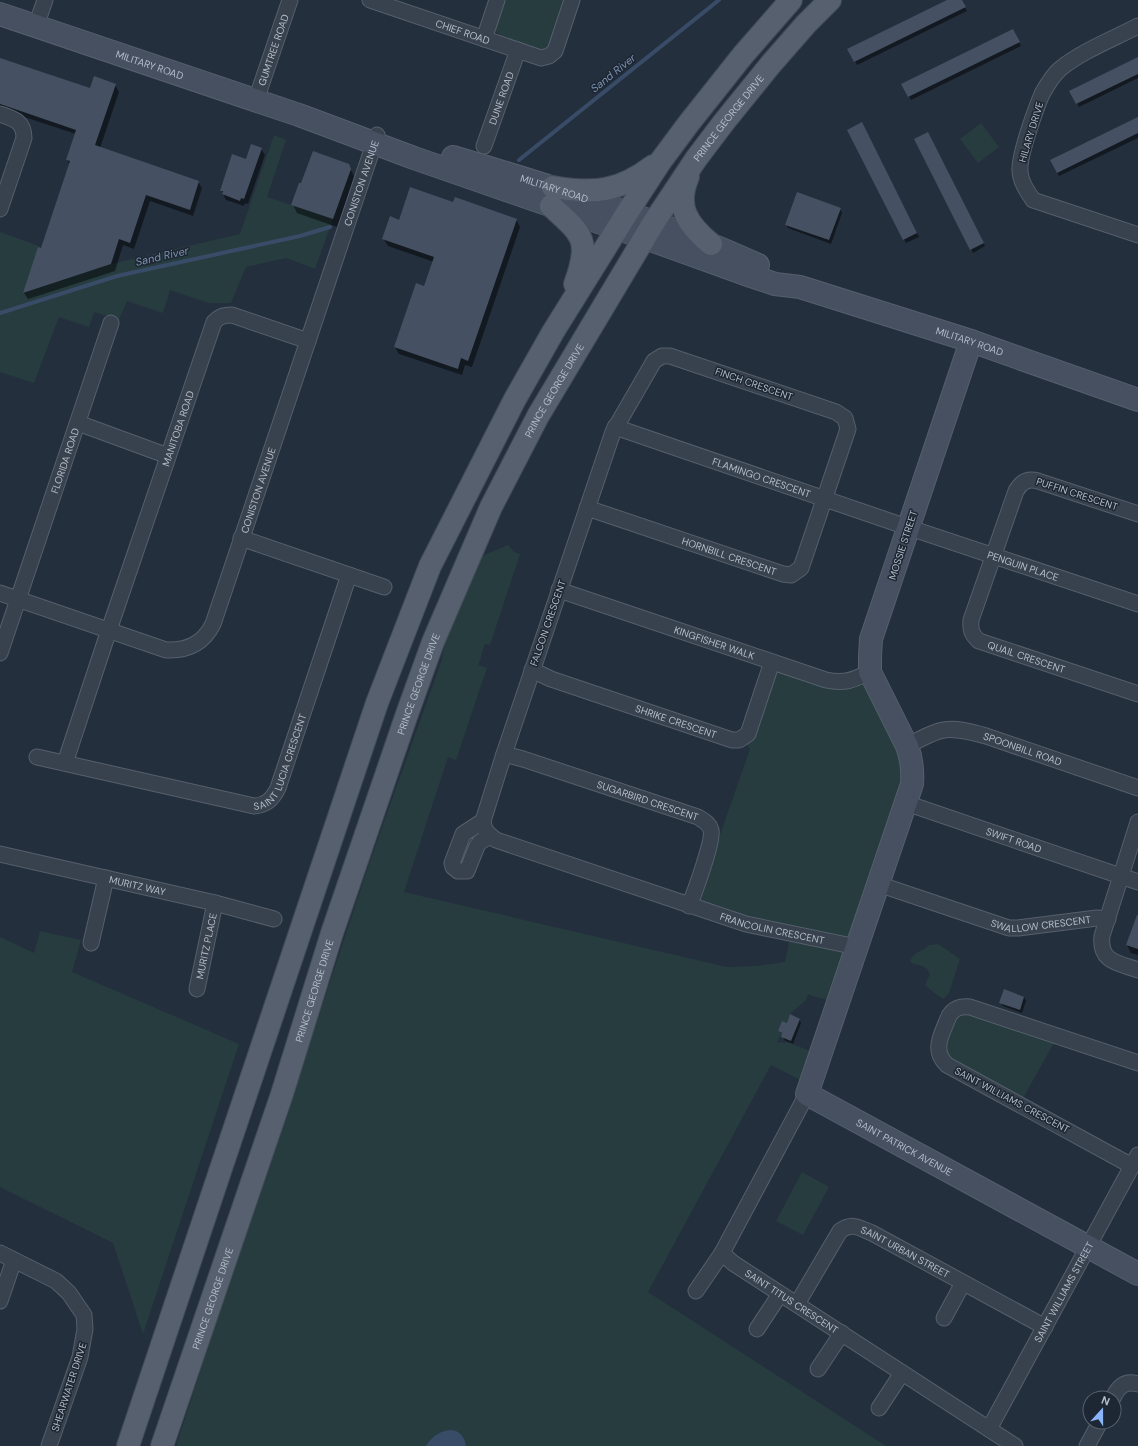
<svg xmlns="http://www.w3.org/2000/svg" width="1138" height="1446" font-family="'DM Sans',sans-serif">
  <rect width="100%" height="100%" fill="#242f3e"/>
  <!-- green -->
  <path fill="#263c3f" d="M502 0H566L552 41 547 48 539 50 502 37 495 30 496 19Z
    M981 123 999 147 978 163 960 139Z
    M274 135 286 140 267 197 333 219 315 269 286 258 246 267 231 303H209L170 290 163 313 127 301 119 320 94 312 89 327 59 317 34 383 0 372V232L39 246 23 293 111 264 240 234Z
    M508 545 514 552 520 554 490 645 485 644 479 663 478 665 487 668 456 760 448 757 404 892 727 967 757 966 785 962 790 938 839 948 845 952 832 1001 812 996 808 994 806 1000 790 1014 787 1023 782 1021 778 1031 782 1033 777 1042 790 1043 810 1051 800 1080 771 1065 648 1292 886 1446H176L283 1117 324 1000 370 861 441 662 447 635 478 558Z
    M781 671 863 682 906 767 850 938 742 917 701 903 698 898 750 749 744 742 773 674Z
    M40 931 81 940 72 972 239 1044 143 1334 113 1243 0 1187V937L34 953Z
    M938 944 960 959 949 993 943 999 933 992 925 985 930 974C923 961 916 968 910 961 915 950 923 952 929 945Z
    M962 1012 1055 1041 1022 1100 949 1061 943 1045 953 1019Z
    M802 1172 829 1187 803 1235 776 1221Z"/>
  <!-- water -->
  <path fill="#394c67" d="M451 1430C461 1431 464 1437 466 1446H426C432 1436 440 1431 451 1430Z"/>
  <!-- shadow -->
  <path fill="#0007" d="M949 0H961L967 11 857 65 855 61Z
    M1013 30 1021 46 911 100 909 96Z
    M0 59 91 89 115 85 119 92 100 148 198 182 202 188 193 216 150 201 134 249 123 245 115 271 28 299 24 293 39 249 41 250 70 165 67 160 76 134 0 109Z
    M1138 59V78L1079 107 1071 92Z
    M1138 118V138L1059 176 1051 161Z
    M863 127 919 237 906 243 849 130Z
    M930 137 985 246 973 253 971 249Z
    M261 149 265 155 248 204 245 203 244 206 226 200 221 190Z
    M348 164 355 178 337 227 297 213 293 205 302 184Z
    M454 203 516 219 520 227 472 367 465 365 462 375 399 354 395 347 425 287 434 262 388 246 383 238 400 221Z
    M840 209 842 213 831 244 788 228 786 225Z
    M1138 920V955L1131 953 1127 945Z
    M1024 997 1026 1001 1022 1013 1003 1006 1000 1002Z
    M799 1019 801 1023 793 1044 784 1040 783 1035 779 1031 787 1024Z"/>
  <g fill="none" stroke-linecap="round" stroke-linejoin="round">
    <!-- stream -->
    <path stroke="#394c67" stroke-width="4" d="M519 160 719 0
      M0 313 117 276 300 236 330 227"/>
  </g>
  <!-- building -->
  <path fill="#455162" d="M947 0H962L966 7 854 62 847 49Z
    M1013 29 1020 42 908 97 901 84Z
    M1138 57V74L1076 104 1069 91Z
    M0 58 90 88 94 76 116 84 95 145 199 181 190 210 146 195 130 243 119 239 111 264 23 293 38 247 41 248 70 161 66 160 76 130 0 104Z
    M1138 117V133L1057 173 1050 160Z
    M862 122 917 233 903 240 847 130Z
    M928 132 984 243 970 250 914 139Z
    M251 144 262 148 244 199 241 198 240 201 222 194 223 191H220L232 154 246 159Z
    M313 151 349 164 351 169 333 219 291 205 299 183H301Z
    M410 187 453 202 455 197 517 219 468 361 461 358 458 369 394 347 416 283 424 286 434 257 382 239 390 216 399 220Z
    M797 192 841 208 829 240 785 225Z
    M1137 915H1138V949L1126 945Z
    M1004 989 1024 997 1020 1010 999 1003Z
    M790 1014 800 1019 791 1041 781 1037 782 1033 778 1031 782 1021 787 1023Z"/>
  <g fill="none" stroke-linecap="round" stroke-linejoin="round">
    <!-- street casing -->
    <g stroke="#565f6c" stroke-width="17">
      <g id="street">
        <path id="s1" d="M370 0 541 58 549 56 555 51 572 0"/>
        <path d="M36 26 45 0"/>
        <path d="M1138 26C1113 39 1082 51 1060 69 1053 75 1047 85 1042 94 1036 108 1019 155 1020 170 1020 181 1027 191 1033 200L1138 235"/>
        <path d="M484 39 497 0"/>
        <path id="s2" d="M256 100 290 0"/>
        <path d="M0 114C14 119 24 121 24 138L0 209"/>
        <path id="s3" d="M484 146 518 50"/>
        <path d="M78 423 168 456"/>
        <path id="s4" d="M615 427 901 525 1138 604"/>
        <path id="s5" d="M587 508 783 574 791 575 801 568 848 429 845 418 836 412 670 356H662L654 361 613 432 504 754 483 821C484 831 488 834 496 840L746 924 857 947"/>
        <path id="s6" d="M1138 514 1038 481C1028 478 1021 482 1016 491L971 620C970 630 972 635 979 641L1138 694"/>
        <path d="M241 538 384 587"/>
        <path id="s7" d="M559 590 826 680C845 684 853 680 870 672"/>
        <path id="s8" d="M0 593 166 650C187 651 203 644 213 624L377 135"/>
        <path id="s9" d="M0 653 111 323"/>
        <path id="s10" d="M532 670 551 679 732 740H739L748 734 772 662"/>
        <path id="s11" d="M907 746C943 727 947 725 986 736L1138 788"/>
        <path id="s12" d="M504 754 523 759 698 817C704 821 709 823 711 830 714 840 694 894 689 906"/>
        <path id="s13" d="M37 757 254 806C266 805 272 800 278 788L349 575"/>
        <path id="s14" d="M65 763 109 630 214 322C220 316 224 315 232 315L308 341"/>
        <path id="s15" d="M906 803 1138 882"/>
        <path d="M483 821 463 834 452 863 453 867 458 871H467L477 846 480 842 490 836"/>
        <path d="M1138 822 1102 936C1099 962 1118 963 1138 970"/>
        <path id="s16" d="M0 854 215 903 274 919"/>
        <path id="s17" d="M878 884 1009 928H1018L1097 918 1108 919"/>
        <path d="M91 943 106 878"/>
        <path id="s18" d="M197 989 215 903"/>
        <path d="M1132 1166 947 1065C931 1050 942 1034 949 1016 954 1008 960 1006 970 1007L1138 1063"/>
        <path d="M0 1253 56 1281 69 1293 84 1315 85 1329 80 1357 49 1446"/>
        <path id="s19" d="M722 1253 733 1263 1015 1446"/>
        <path d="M696 1291 722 1253 807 1094"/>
        <path d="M0 1301 14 1260"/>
        <path id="s20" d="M797 1304 840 1231C853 1222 859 1228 872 1233L1045 1327"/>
        <path d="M944 1318 963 1283"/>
        <path d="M757 1329 780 1294"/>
        <path d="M818 1369 842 1333"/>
        <path d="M1113 1398C1118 1387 1125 1380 1138 1384"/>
        <path d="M879 1408 902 1373"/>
        <path id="s21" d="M989 1429 1138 1155"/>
        <path d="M1087 1446 1100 1422"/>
      </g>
    </g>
    <!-- secondary casing -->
    <g stroke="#565f6c" stroke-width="24">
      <g id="secondary">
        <path id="s22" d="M0 14 299 115 414 158 659 243 745 274 775 284 800 287 971 341 1138 400"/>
        <path id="s23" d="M453 157C557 188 660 220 758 265"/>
        <path id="s24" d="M971 341 871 639 870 656V672L907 746C912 759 913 769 912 784L807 1094 1138 1274"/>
      </g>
    </g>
    <!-- primary casing -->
    <g stroke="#414a57" stroke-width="24">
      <g id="primary">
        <path d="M688 177C675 207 688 225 711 244"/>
        <path d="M553 187C594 194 619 192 653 166"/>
        <path d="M551 206C583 235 591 240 575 284"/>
        <path d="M128 1446 377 703 430 566 515 399 553 332 627 213 660 162 689 123 743 55 791 0"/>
        <path id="s25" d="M162 1446 282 1094 332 933 407 714 433 642 491 507 538 416 654 222 696 159 724 122 771 64 806 24 830 0"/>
      </g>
    </g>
    <!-- street -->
    <use href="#street" stroke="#38414e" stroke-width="15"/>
    <!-- secondary -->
    <use href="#secondary" stroke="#465061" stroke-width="22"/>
    <!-- primary -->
    <use href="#primary" stroke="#56606e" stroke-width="22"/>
  </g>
  <g text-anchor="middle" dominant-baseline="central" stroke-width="3" stroke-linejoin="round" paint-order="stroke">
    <!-- street labels -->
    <g font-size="10" fill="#b4bcc9" stroke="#1d2633">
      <text stroke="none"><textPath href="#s1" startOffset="98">CHIEF ROAD</textPath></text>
      <text stroke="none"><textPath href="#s2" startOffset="53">GUMTREE ROAD</textPath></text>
      <text stroke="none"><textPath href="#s22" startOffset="158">MILITARY ROAD</textPath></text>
      <text stroke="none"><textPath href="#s3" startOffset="51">DUNE ROAD</textPath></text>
      <text stroke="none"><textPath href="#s25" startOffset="1452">PRINCE GEORGE DRIVE</textPath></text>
      <text transform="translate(1031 132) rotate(-73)">HILARY DRIVE</text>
      <text stroke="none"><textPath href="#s8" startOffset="698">CONISTON AVENUE</textPath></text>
      <text stroke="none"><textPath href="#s23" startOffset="106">MILITARY ROAD</textPath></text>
      <text stroke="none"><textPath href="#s22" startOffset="1024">MILITARY ROAD</textPath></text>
      <text transform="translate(754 384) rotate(19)">FINCH CRESCENT</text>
      <text stroke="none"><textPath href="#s25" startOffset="1128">PRINCE GEORGE DRIVE</textPath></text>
      <text stroke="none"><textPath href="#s14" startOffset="353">MANITOBA ROAD</textPath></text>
      <text stroke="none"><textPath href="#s9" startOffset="203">FLORIDA ROAD</textPath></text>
      <text stroke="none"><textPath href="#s4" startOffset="155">FLAMINGO CRESCENT</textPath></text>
      <text stroke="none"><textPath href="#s8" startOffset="374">CONISTON AVENUE</textPath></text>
      <text transform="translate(1077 494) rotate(18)">PUFFIN CRESCENT</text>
      <text transform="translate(903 545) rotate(-72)">MOSSIE STREET</text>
      <text stroke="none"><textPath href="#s5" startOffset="150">HORNBILL CRESCENT</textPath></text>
      <text stroke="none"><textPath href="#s4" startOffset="431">PENGUIN PLACE</textPath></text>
      <text transform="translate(548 623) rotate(-71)">FALCON CRESCENT</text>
      <text stroke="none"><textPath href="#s7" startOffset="164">KINGFISHER WALK</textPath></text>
      <text stroke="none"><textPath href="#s6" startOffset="342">QUAIL CRESCENT</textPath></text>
      <text stroke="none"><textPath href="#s25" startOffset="804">PRINCE GEORGE DRIVE</textPath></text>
      <text stroke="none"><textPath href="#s10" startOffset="153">SHRIKE CRESCENT</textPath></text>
      <text stroke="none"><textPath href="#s11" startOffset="122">SPOONBILL ROAD</textPath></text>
      <text stroke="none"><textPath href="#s13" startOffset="277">SAINT LUCIA CRESCENT</textPath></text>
      <text stroke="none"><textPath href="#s12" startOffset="151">SUGARBIRD CRESCENT</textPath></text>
      <text stroke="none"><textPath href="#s15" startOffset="114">SWIFT ROAD</textPath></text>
      <text stroke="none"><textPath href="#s16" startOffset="141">MURITZ WAY</textPath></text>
      <text stroke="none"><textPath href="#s17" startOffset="170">SWALLOW CRESCENT</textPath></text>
      <text stroke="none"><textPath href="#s5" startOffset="1395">FRANCOLIN CRESCENT</textPath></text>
      <text stroke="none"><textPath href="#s18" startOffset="44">MURITZ PLACE</textPath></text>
      <text stroke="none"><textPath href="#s25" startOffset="480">PRINCE GEORGE DRIVE</textPath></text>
      <text transform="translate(1012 1100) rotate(28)">SAINT WILLIAMS CRESCENT</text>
      <text stroke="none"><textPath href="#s24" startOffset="907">SAINT PATRICK AVENUE</textPath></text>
      <text stroke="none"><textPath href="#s20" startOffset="157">SAINT URBAN STREET</textPath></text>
      <text stroke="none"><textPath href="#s21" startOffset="156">SAINT WILLIAMS STREET</textPath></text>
      <text stroke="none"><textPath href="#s25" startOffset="156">PRINCE GEORGE DRIVE</textPath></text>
      <text stroke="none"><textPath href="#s19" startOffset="85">SAINT TITUS CRESCENT</textPath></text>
      <text transform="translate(69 1387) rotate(-72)">SHEARWATER DRIVE</text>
    </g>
    <!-- water labels -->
    <g font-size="11" font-style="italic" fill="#7c92b1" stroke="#1d2633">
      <text transform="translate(613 73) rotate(-39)">Sand River</text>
      <text transform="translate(162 256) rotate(-13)">Sand River</text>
    </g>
  </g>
  <!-- north arrow -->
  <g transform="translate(1102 1410) rotate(21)"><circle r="19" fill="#1d2633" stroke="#59626f"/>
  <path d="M0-3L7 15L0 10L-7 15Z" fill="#8ab4f8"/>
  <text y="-6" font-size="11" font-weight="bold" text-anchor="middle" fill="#b4bcc9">N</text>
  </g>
</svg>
